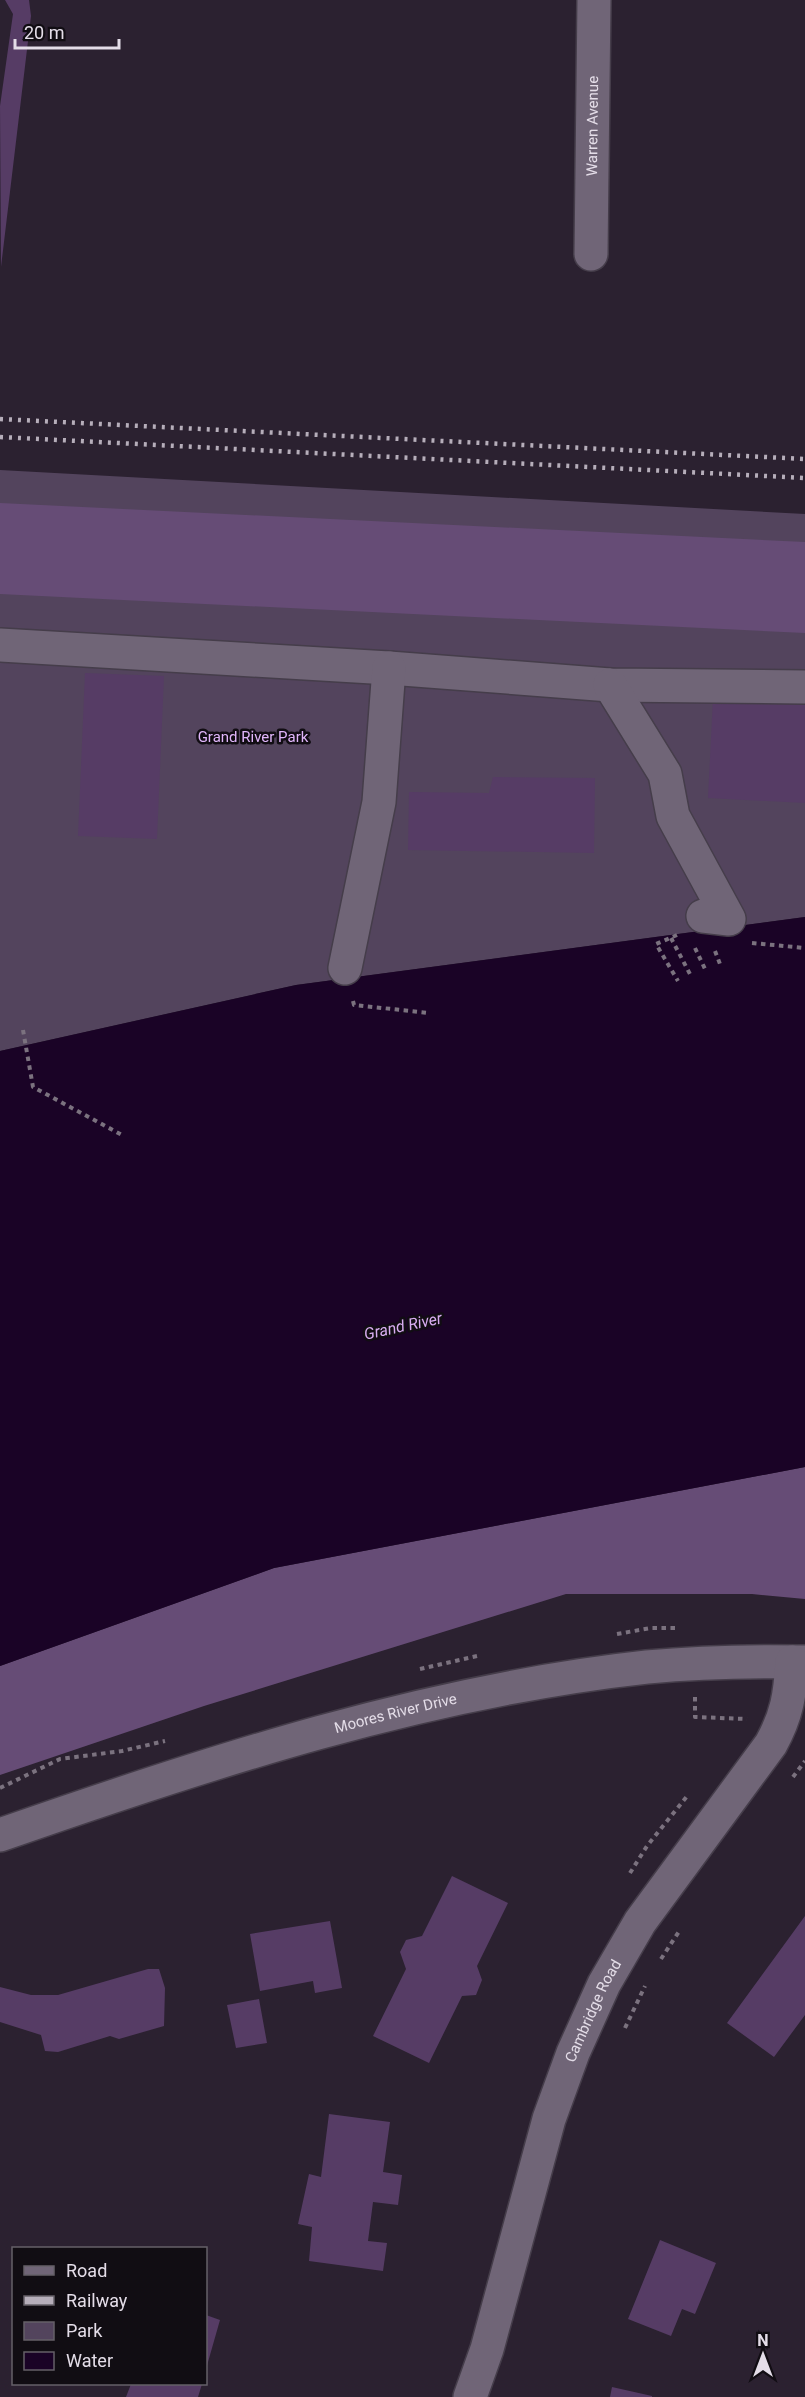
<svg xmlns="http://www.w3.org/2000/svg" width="805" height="2397" font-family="Roboto,sans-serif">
  <rect width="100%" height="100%" fill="#2b2130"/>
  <!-- green -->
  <path fill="#53445d" d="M0 470 805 514V917L296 985 0 1051Z"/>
  <!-- forest -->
  <path fill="#664c76" d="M0 503 805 542V633L0 594Z
    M805 1467V1599L752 1594H566L204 1706 0 1775V1666L274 1568Z"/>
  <!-- water -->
  <path fill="#1a0326" d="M805 917V1467L274 1568 0 1666V1051L296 985Z"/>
  <!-- building -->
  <path fill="#563c65" d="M5 0H29L31 16 1 267 0 106 13 14Z
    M85 673 164 676 157 839 78 836Z
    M713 698 805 703V803L708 798Z
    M493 777 595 778 594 853 408 850 409 792 489 793Z
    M452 1876 508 1903 477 1966 482 1980 476 1995 462 1996 429 2063 373 2036 406 1969 400 1952 406 1940 422 1936Z
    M805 1916V2015L774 2057 727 2023Z
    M330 1921 342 1988 315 1993 313 1981 260 1991 250 1934Z
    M148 1969H159L165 1988 164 2026 119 2039 110 2036 58 2052 45 2051 41 2035 0 2022V1987L31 1995H58Z
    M259 1999 267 2043 236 2048 227 2005Z
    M329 2114 390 2122 383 2172 402 2175 398 2205 373 2202 368 2241 387 2243 383 2271 309 2261 312 2227 298 2224 309 2174 321 2177Z
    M660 2240 716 2263 695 2314 682 2309 671 2336 628 2319Z
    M206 2315 220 2320 206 2369Z
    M131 2384H202L198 2397H126Z
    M612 2387 652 2396V2397H610Z"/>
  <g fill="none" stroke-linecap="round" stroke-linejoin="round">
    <!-- minor casing -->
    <g stroke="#453d4a" stroke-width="36">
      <g id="minor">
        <path id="s1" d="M591 254 594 0"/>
        <path d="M0 645 389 668 610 685 805 687"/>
        <path d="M610 685 665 774 673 816 729 919 703 916"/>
        <path d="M345 968 379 802 389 668"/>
        <path id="s2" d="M0 1835C209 1762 426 1691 647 1667 699 1662 753 1661 805 1662"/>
        <path id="s3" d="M470 2397 487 2349 549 2119 573 2053 604 1984 640 1922 771 1744C787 1715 790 1695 792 1662"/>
      </g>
    </g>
    <!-- path -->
    <path stroke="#7b727f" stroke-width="4" stroke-dasharray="4.5 4.5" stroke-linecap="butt" d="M677 935 656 944 678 981
      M671 938 691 976
      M752 943 805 948
      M695 948 706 971
      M715 951 720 964
      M353 1001 354 1005 429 1013
      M23 1030 33 1087 122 1135
      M617 1634 651 1628H675
      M420 1669 477 1656
      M695 1697V1717L747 1719
      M793 1777 805 1761
      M0 1788 60 1759 122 1751 165 1741
      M630 1873 647 1846 688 1795
      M661 1959 680 1930
      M625 2028 645 1986"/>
    <!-- minor -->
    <use href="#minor" stroke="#706577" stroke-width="33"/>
    <!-- rail -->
    <path stroke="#b6aeba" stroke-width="4.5" stroke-dasharray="3 6" stroke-linecap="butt" d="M0 419 805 459
      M0 437 805 478"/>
  </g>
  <g text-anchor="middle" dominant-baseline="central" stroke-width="5" stroke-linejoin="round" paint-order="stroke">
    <!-- street labels -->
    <g font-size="15" fill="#e4dde8" stroke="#110d13">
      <text stroke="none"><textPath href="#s1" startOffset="128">Warren Avenue</textPath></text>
      <text stroke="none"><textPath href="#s2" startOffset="414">Moores River Drive</textPath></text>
      <text stroke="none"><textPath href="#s3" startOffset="406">Cambridge Road</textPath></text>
    </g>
    <!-- park labels -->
    <g font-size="15" fill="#e1b6fb" stroke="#110d13">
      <text x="253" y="737">Grand River Park</text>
    </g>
    <!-- water labels -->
    <g font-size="16" font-style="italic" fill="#d8adf1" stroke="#110d13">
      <text transform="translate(403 1326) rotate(-12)">Grand River</text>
    </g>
  </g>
  <!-- legend -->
  <rect x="12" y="2247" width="195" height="138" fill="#110d13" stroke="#656068" stroke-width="1.5"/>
  <rect x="24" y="2266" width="30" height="9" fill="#706577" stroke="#656068" stroke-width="1.5"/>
  <text x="66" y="2277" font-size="18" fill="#e4dde8">Road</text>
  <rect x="24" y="2296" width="30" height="9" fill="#b6aeba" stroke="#656068" stroke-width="1.5"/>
  <text x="66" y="2307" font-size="18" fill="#e4dde8">Railway</text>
  <rect x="24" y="2322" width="30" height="18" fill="#53445d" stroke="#656068" stroke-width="1.5"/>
  <text x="66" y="2337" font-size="18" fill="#e4dde8">Park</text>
  <rect x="24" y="2352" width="30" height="18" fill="#1a0326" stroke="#656068" stroke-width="1.5"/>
  <text x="66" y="2367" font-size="18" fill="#e4dde8">Water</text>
  <!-- north arrow -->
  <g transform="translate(763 2355)" stroke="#110d13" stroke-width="4.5" paint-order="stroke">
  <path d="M0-4.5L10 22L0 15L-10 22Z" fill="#e4dde8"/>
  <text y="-9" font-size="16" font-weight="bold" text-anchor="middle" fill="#e4dde8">N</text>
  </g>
  <!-- scale -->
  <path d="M15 39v9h104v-9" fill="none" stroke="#e4dde8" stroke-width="3"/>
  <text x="24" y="39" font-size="18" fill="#e4dde8" stroke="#110d13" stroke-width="4.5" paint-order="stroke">20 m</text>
</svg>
